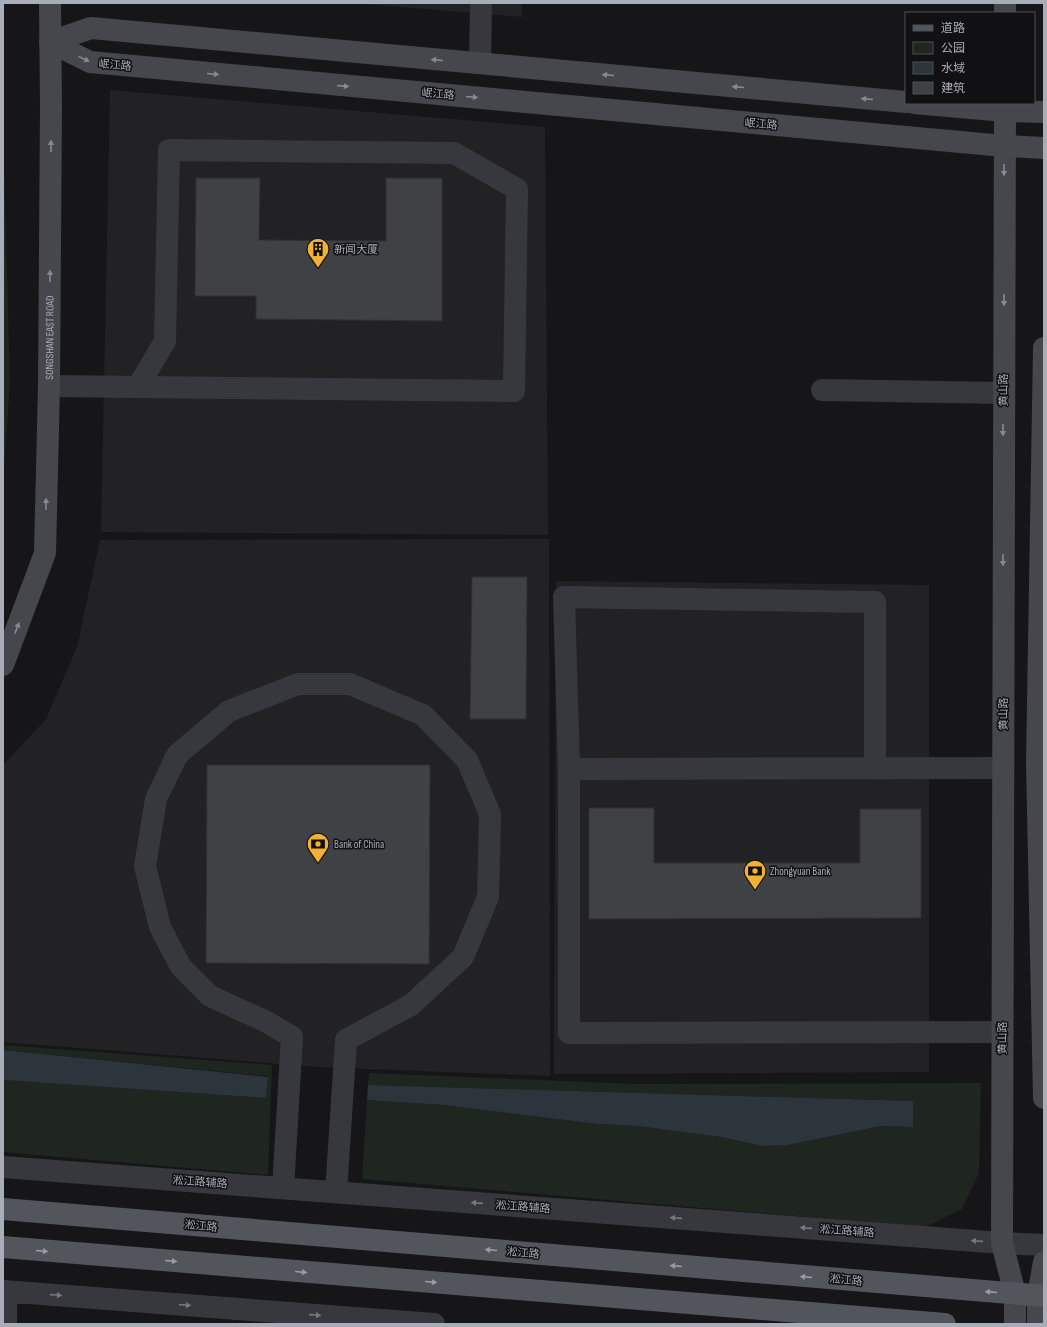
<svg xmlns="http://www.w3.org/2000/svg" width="1047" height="1327" font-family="'Sofia Sans Condensed','Noto Sans SC',sans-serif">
  <rect width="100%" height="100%" fill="#161618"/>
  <!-- built -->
  <path fill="#222225" d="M351 3H522V17Z
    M110 90 545 127 548 535 101 532Z
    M549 539 550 1076 318 1067 3 1042V765L46 719 77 647 100 540Z
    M556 581 929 585V1072L554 1074Z"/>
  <!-- green -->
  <path fill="#1e261f" d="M3 129 10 381 3 483Z
    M3 1045 272 1065 268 1175 3 1152V1080L266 1098 267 1076 3 1050Z
    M369 1073 637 1084 981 1083 979 1173 962 1209 925 1227 362 1179 367 1100 444 1105 598 1124 638 1126 721 1137 763 1146 788 1145 881 1126 912 1127V1101L368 1085Z"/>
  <!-- water -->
  <path fill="#2c353c" d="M3 1050 268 1077 266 1098 3 1080Z
    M368 1085 913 1101V1127L881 1126 788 1145 763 1146 721 1137 638 1126 598 1124 444 1105 367 1100Z"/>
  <!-- building -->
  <path fill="#404145" stroke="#303034" d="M196 178H260L259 240 386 241V178H442V321L256 319V296H195Z
    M472 577H527L526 719H470Z
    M207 765H430L429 964 206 963Z
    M589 808H654V863H860V809H921V918L589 919Z"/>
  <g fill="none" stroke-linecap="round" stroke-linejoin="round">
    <!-- street -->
    <path stroke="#37383d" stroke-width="22" d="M480 63 481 3
      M49 386 514 391 517 189 454 153 169 150 165 341 138 387
      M822 390 1003 393
      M875 768V602L564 597 569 769 1003 768
      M569 769V1033L1002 1032
      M3 1167 1002 1243 1044 1245
      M283 1188 292 1037 267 1022 210 996 181 967 160 927 145 866 156 799 177 755 229 711 298 684H350L423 715 467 760 490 814 488 897 463 957 411 1005 346 1040 336 1192
      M3 1291 434 1324
      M6 1291V1324"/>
    <!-- secondary -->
    <g stroke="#45474d" stroke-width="22">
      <path d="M1005 3V13"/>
      <path d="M50 42 90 62 1004 146 1044 148"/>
      <path d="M50 42 91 28 906 102"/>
      <path d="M914 103 1005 111 1044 112"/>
      <path d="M1005 103 1002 1243 1015 1294V1324"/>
      <path d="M1044 348 1037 762 1044 1098"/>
      <path id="s1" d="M3 665 45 553 49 386 51 106 50 3"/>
      <path d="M1038 1324V1296L1044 1262"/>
    </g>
    <!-- primary -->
    <path stroke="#53555c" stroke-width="22" d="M3 1209 1044 1296
      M3 1247 945 1324"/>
  </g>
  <!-- one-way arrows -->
  <defs><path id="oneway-solid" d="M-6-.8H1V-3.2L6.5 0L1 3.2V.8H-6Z"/></defs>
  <g fill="#858993">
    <use href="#oneway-solid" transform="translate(84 59) rotate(26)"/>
    <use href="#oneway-solid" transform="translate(437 60) rotate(-175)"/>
    <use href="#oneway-solid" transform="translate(213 74) rotate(5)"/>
    <use href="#oneway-solid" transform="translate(608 75) rotate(-175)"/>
    <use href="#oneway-solid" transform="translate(343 86) rotate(5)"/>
    <use href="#oneway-solid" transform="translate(738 87) rotate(-175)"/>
    <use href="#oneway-solid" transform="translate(472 97) rotate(5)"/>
    <use href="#oneway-solid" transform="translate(867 99) rotate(-175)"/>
    <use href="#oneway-solid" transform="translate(51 146) rotate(-90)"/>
    <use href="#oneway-solid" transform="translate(1004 170) rotate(90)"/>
    <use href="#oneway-solid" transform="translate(50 276) rotate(-90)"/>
    <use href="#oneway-solid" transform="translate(1004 300) rotate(90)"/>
    <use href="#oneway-solid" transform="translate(1003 430) rotate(90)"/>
    <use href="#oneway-solid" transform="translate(46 504) rotate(-89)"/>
    <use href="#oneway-solid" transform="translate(1003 560) rotate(90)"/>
    <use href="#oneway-solid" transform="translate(17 628) rotate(-69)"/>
  </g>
  <g fill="#757881">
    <use href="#oneway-solid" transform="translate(477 1203) rotate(-176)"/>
    <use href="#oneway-solid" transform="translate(676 1218) rotate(-176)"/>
    <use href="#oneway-solid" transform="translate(806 1228) rotate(-176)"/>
    <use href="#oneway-solid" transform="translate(977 1241) rotate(-176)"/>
    <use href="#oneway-solid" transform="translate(56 1295) rotate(4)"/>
    <use href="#oneway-solid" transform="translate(185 1305) rotate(4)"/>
    <use href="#oneway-solid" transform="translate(315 1315) rotate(4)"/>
  </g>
  <g fill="#979ba6">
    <use href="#oneway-solid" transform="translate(491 1250) rotate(-175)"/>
    <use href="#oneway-solid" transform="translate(42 1251) rotate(5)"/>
    <use href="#oneway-solid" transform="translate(171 1261) rotate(5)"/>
    <use href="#oneway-solid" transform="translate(676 1266) rotate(-175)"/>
    <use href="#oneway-solid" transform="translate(301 1272) rotate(5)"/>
    <use href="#oneway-solid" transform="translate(806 1277) rotate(-175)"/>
    <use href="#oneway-solid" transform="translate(431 1282) rotate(5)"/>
    <use href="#oneway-solid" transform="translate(991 1292) rotate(-175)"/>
  </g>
  <!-- icons -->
  <defs>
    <g id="building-pin" transform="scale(1.15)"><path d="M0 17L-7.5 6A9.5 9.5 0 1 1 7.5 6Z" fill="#f2b134" stroke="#111113"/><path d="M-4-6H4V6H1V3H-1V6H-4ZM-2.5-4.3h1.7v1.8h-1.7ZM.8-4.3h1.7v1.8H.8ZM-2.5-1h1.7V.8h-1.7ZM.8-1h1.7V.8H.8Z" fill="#111"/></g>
    <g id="bank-pin" transform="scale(1.15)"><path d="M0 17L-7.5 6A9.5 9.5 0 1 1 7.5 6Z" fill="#f2b134" stroke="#111113"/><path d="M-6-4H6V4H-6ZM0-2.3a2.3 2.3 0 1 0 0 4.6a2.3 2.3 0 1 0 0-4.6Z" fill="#111"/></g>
  </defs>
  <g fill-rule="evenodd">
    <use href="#building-pin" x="318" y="249"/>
    <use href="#bank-pin" x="318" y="844"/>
    <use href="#bank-pin" x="755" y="871"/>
  </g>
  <g text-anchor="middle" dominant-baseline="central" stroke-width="3" stroke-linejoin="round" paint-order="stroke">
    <!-- street labels -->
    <g font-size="11" fill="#a8adb8" stroke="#111113">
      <text transform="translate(115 65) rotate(5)">岷江路</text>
      <text transform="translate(438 94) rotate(5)">岷江路</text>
      <text transform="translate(761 124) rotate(5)">岷江路</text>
      <text stroke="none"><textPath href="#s1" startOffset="335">SONGSHAN EAST ROAD</textPath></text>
      <text transform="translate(1003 390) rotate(-90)">黄山路</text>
      <text transform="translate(1003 714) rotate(-90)">黄山路</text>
      <text transform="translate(1002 1038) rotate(-90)">黄山路</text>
      <text transform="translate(200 1182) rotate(4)">淞江路辅路</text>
      <text transform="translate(523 1207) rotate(4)">淞江路辅路</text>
      <text transform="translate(201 1226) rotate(5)">淞江路</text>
      <text transform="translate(847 1231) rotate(4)">淞江路辅路</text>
      <text transform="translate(523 1253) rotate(5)">淞江路</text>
      <text transform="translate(846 1280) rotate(5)">淞江路</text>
    </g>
    <!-- poi labels -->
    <g font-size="11" fill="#a8adb8" stroke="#111113" text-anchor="start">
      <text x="334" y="249">新闻大厦</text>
      <text x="334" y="844">Bank of China</text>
      <text x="770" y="871">Zhongyuan Bank</text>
    </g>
  </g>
  <!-- border -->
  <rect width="1047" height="1327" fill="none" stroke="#a8adb8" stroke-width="8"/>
  <!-- legend -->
  <rect x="905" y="12" width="130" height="92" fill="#111113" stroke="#4d4f55"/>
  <rect x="913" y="25" width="20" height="6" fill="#53555c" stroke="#4d4f55"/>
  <text x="941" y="32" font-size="12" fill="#a8adb8">道路</text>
  <rect x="913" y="42" width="20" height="12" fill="#1e261f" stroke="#4d4f55"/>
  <text x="941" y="52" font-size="12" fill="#a8adb8">公园</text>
  <rect x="913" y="62" width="20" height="12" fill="#2c353c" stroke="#4d4f55"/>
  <text x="941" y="72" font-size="12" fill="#a8adb8">水域</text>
  <rect x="913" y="82" width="20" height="12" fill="#404145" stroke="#4d4f55"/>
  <text x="941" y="92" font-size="12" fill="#a8adb8">建筑</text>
</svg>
